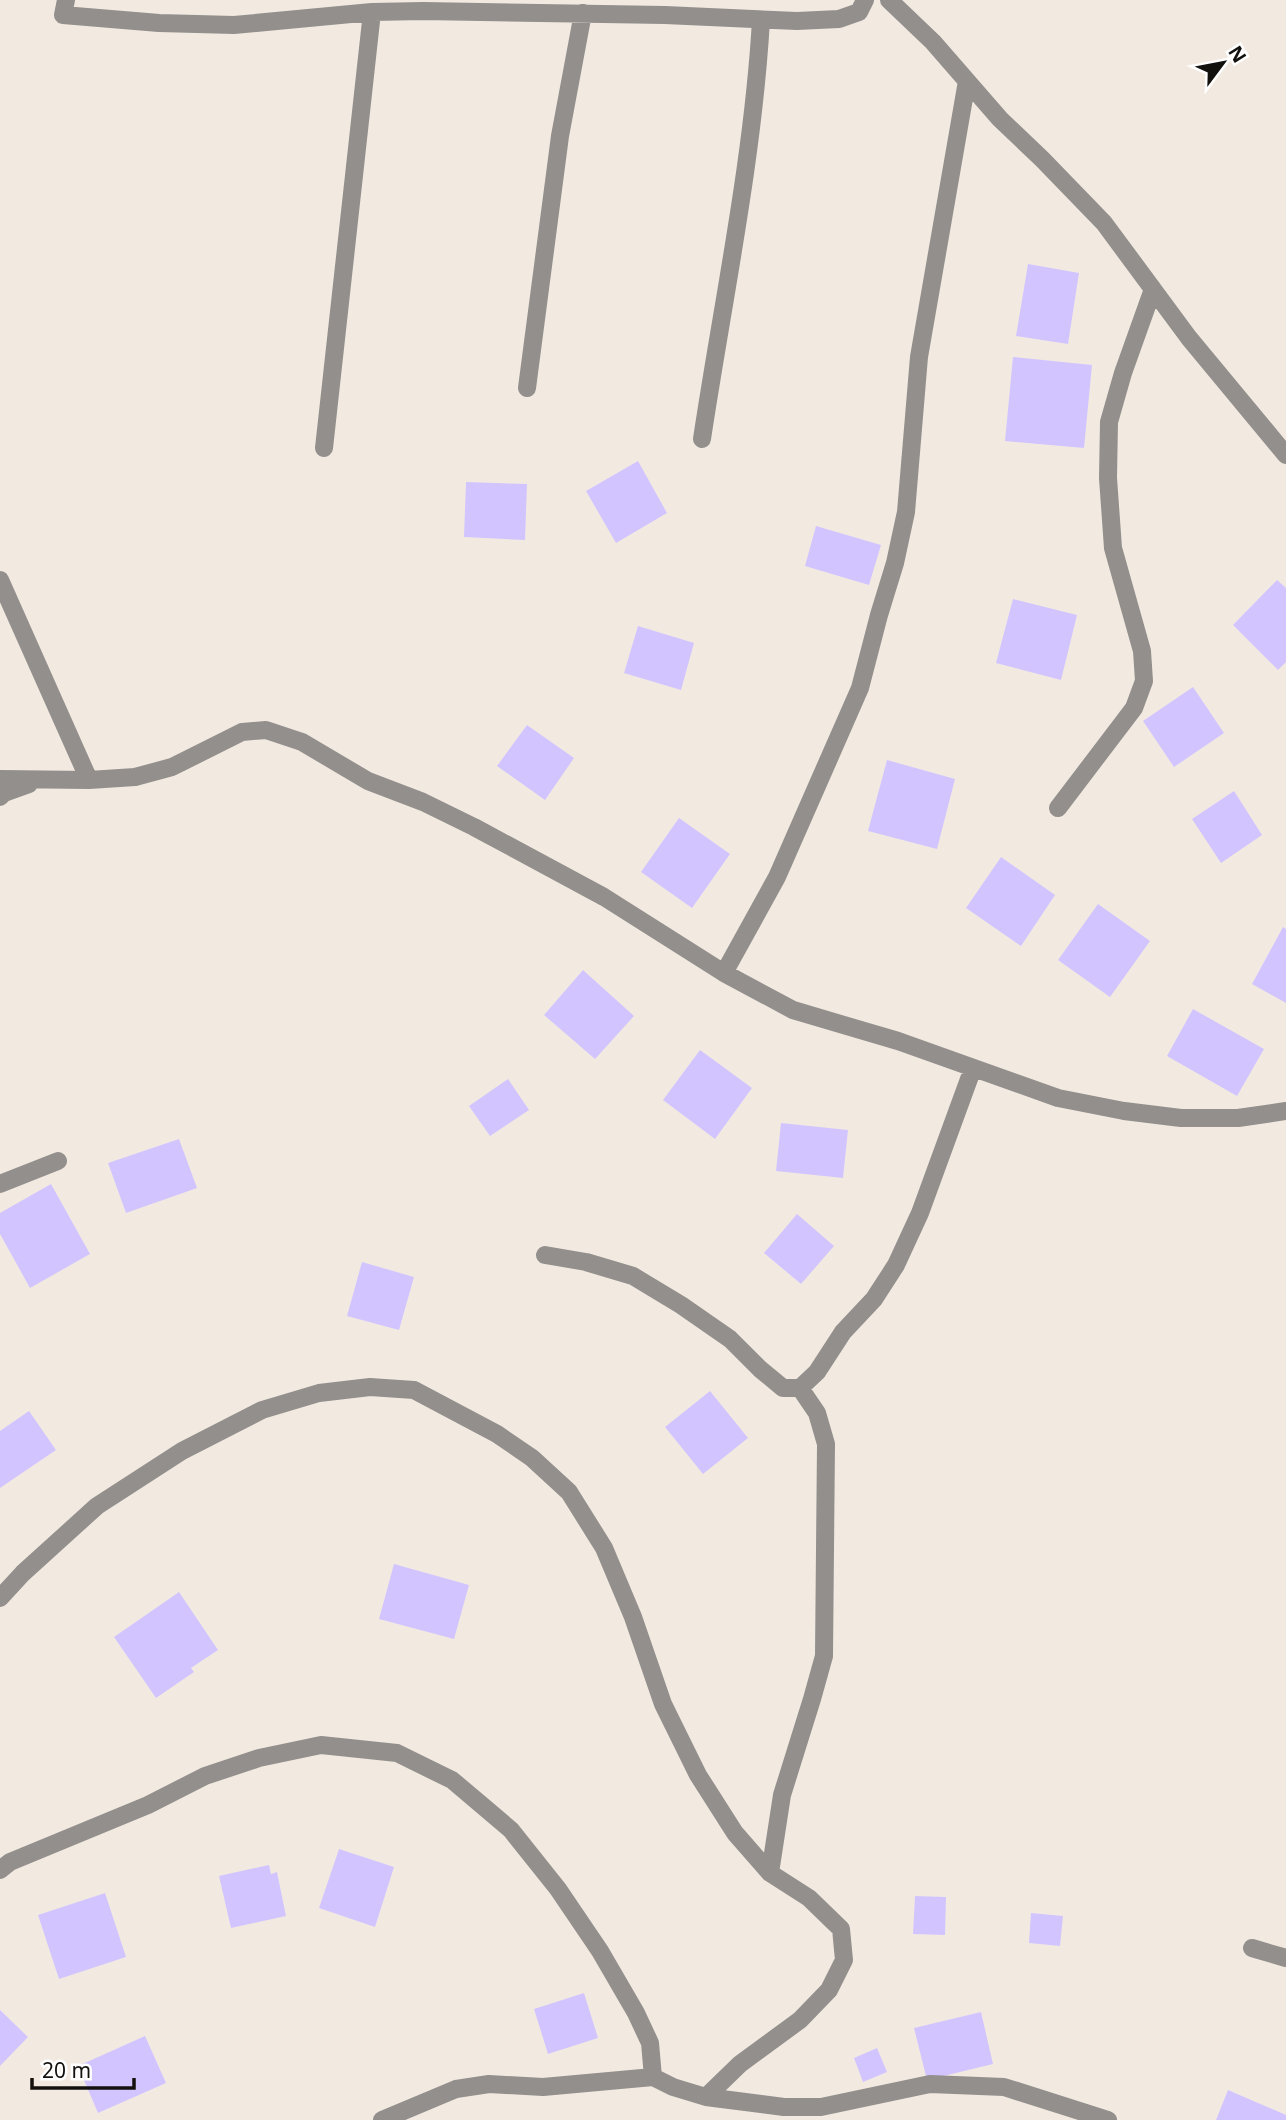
<svg xmlns="http://www.w3.org/2000/svg" width="1286" height="2120" font-family="'Noto Sans',sans-serif">
  <rect width="100%" height="100%" fill="#f2eae1"/>
  <!-- building -->
  <path fill="#d2c5ff" d="M1028 264 1079 273 1068 344 1016 336Z
    M1013 357 1092 365 1084 448 1005 441Z
    M638 461 667 513 616 543 586 491Z
    M466 482 527 484 525 540 464 537Z
    M816 526 881 545 869 585 805 566Z
    M1277 580 1286 588V662L1278 670 1233 625Z
    M1013 599 1077 615 1061 680 996 663Z
    M638 626 694 643 681 690 624 673Z
    M1193 687 1224 733 1174 767 1143 721Z
    M527 725 574 758 545 800 497 766Z
    M887 760 955 779 937 849 868 831Z
    M1234 791 1262 835 1221 863 1192 819Z
    M679 818 730 854 692 908 641 872Z
    M1001 857 1055 895 1021 946 966 908Z
    M1098 904 1150 941 1110 997 1058 960Z
    M1283 927 1286 929V1003L1252 984Z
    M583 970 634 1016 595 1059 544 1015Z
    M1193 1009 1264 1049 1237 1096 1167 1056Z
    M700 1050 752 1088 715 1139 663 1100Z
    M508 1079 529 1110 490 1136 469 1106Z
    M781 1123 848 1130 843 1178 776 1171Z
    M179 1139 197 1188 126 1213 108 1163Z
    M51 1184 90 1254 30 1288 0 1234V1213Z
    M797 1214 834 1246 801 1284 764 1253Z
    M362 1262 414 1277 399 1330 347 1316Z
    M710 1391 748 1438 703 1474 665 1427Z
    M29 1411 56 1450 0 1488V1431Z
    M394 1564 469 1585 454 1639 379 1619Z
    M179 1592 218 1650 191 1668 194 1672 156 1698 114 1637Z
    M339 1849 394 1867 375 1927 319 1908Z
    M269 1865 271 1874 277 1872 286 1916 231 1928 219 1876Z
    M105 1893 126 1957 59 1979 38 1915Z
    M915 1896 946 1897 945 1935 913 1934Z
    M1031 1913 1063 1916 1060 1946 1029 1943Z
    M584 1993 598 2038 548 2054 534 2009Z
    M0 2010 28 2037 0 2066Z
    M981 2012 993 2064 927 2080 914 2028Z
    M145 2036 166 2083 98 2113 78 2066Z
    M877 2048 887 2072 863 2082 854 2058Z
    M1228 2090 1286 2115V2120H1216Z"/>
  <g fill="none" stroke-linecap="round" stroke-linejoin="round">
    <!-- minor -->
    <path stroke="#928f8c" stroke-width="18" d="M66 0 63 15 159 23 234 25 372 12 423 11 665 15 797 21 839 19 859 12 865 0
      M889 0 933 42 1000 119 1042 159 1104 223 1189 338 1286 455
      M527 388 560 136 583 13
      M702 439C723 300 753 160 761 20
      M324 448 372 12
      M0 580 89 780
      M0 779 89 780 135 777 172 767 242 732 266 730 302 742 368 781 423 802 474 827 604 897 724 973 793 1010 898 1041 1058 1098 1124 1111 1181 1118H1238L1286 1111
      M0 797 4 793 29 784
      M1058 808 1134 708 1144 681 1142 651 1113 548 1108 478 1109 422 1123 373 1153 289
      M724 973 777 877 860 688 879 615 895 563 906 512 919 357 967 81
      M0 1184 58 1161
      M545 1255 586 1262 633 1276 681 1305 730 1339 760 1369 783 1388H800L817 1372 843 1332 874 1299 896 1265 920 1213 973 1068
      M0 1598 23 1573 97 1506 182 1451 262 1410 319 1393 370 1387 414 1390 497 1434 532 1458 569 1492 604 1548 633 1617 663 1704 698 1775 735 1833 770 1873 809 1898 841 1929 844 1960 829 1990 800 2020 740 2064 706 2097
      M0 1870 10 1862 148 1805 205 1776 259 1758 321 1745 397 1753 452 1780 511 1830 558 1889 600 1951 636 2013 650 2043 653 2077
      M770 1873 782 1795 812 1699 824 1656 826 1444 817 1413 800 1388
      M1252 1948 1286 1958
      M382 2120 456 2089 489 2084 543 2087 653 2077 673 2087 706 2097 784 2107H821L930 2084 1004 2087 1108 2120"/>
  </g>
  <!-- north arrow -->
  <g transform="translate(1223 63) rotate(58)" stroke="#ffffff" stroke-width="5" paint-order="stroke">
  <path d="M0-5L12 26L0 18L-12 26Z" fill="#13110e"/>
  <text y="-10" font-size="19" font-weight="bold" text-anchor="middle" fill="#13110e">N</text>
  </g>
  <!-- scale -->
  <path d="M32 2078v10h102v-10" fill="none" stroke="#13110e" stroke-width="3.5"/>
  <text x="42" y="2078" font-size="21" fill="#13110e" stroke="#ffffff" stroke-width="5" paint-order="stroke">20 m</text>
</svg>
